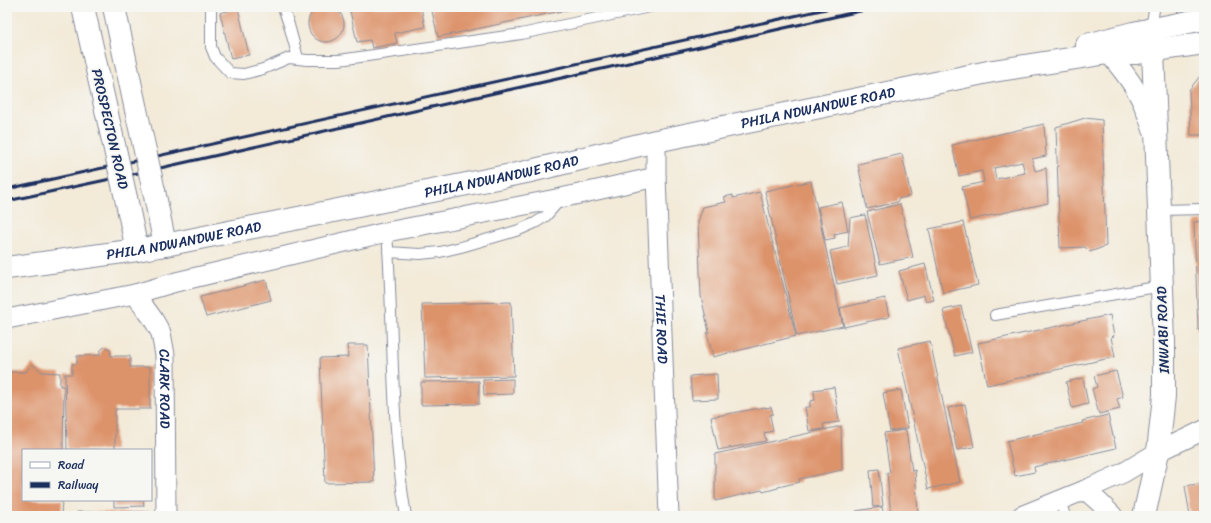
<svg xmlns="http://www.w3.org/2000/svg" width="1211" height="523" font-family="Sriracha,sans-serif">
  <rect width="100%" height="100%" fill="#f6f6f2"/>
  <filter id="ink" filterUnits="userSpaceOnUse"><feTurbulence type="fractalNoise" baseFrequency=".025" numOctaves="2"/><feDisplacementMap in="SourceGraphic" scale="8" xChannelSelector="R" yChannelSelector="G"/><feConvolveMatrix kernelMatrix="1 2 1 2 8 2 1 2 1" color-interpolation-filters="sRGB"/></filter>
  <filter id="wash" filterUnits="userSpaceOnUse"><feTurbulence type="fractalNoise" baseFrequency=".012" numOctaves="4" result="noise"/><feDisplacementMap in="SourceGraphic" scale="16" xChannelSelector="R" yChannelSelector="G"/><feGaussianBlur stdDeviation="0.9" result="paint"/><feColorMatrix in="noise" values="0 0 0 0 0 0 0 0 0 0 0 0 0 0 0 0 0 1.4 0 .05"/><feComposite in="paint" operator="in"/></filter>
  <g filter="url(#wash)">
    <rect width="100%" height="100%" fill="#f3ead8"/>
    <g id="blocks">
      <!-- building -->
      <path fill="#dd936a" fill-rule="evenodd" d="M308 24a18 18 0 1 1 36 0a18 18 0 1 1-36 0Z
        M349 7H421L425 27 395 33 397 43 372 48 370 40 357 42Z
        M431 7H576V8L438 37Z
        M238 8 249 55 231 59 220 13Z
        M1204 71V135H1191L1189 90Z
        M1085 118 1102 120 1106 246 1090 252 1085 247 1060 248 1056 127Z
        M1044 124 1046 156 1032 159 1035 171 1046 168 1048 203 970 220 962 187 984 182 982 171 959 176 952 145ZM1022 162 1025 173 996 179 994 168Z
        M902 154 911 196 898 199V202L867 209 858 164Z
        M811 181 843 326 797 336 765 191Z
        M760 192 796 336 713 357 707 333 709 332 701 296 698 222 703 207 726 202 724 197 733 195V198Z
        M842 202 848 231 834 234 835 238 825 240 818 207Z
        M900 204 913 257 880 264 867 212Z
        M865 215 878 275 837 284 830 251 848 247 850 218Z
        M1204 221V329L1198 330 1194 222Z
        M963 222 978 285 943 293 929 229Z
        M925 264 934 300 926 302 924 295 907 300 899 271Z
        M266 280 271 300 206 317 200 297Z
        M885 298 889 317 844 327 840 308Z
        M511 302 514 376 425 378 422 304Z
        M961 306 972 352 955 356 943 310Z
        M1110 315 1114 336 1111 337 1115 357 987 385 978 343Z
        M930 341 960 482 928 489 898 348Z
        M347 345H368L374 482 325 483 320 358 348 357Z
        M104 347 108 348 110 350 111 356H130V367H150V409H115V450H67L65 374H72V364H77V356L100 355V351Z
        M32 364 42 372 60 373V386H64L63 450H23V500H62L61 516H7V372H26Z
        M1116 371 1123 397 1117 399 1120 409 1099 414 1092 389 1097 387 1094 376Z
        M717 374 718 399 692 400 690 376Z
        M1083 378 1088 404 1072 408 1066 382Z
        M513 379V394L484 395 483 380Z
        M479 381V404L421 405V382Z
        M834 387 839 422 823 424 824 429 809 431 805 407H810V401L815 400 814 390Z
        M901 390 908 428 890 431 883 393Z
        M965 404 974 447 957 450 948 408Z
        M765 407V408L771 407 773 414 770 415 773 431 764 433 766 441 718 450 711 417Z
        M1108 415 1116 448 1034 467 1035 472 1015 476 1007 441 1083 423 1082 421Z
        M841 426 842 470 799 479 800 482 778 487V488L763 492 762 490 715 501V454Z
        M906 430 912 471 915 470 918 513 891 516 887 473H890L884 433Z
        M879 469 883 506 873 507 870 470Z
        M1204 483V516H1190L1185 486Z
        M114 500H143L144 506 114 507Z
        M882 507 884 516H856V511Z
        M77 512H150V516H77Z"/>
    </g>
  </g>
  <g filter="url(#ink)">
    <use href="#blocks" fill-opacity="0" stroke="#878c9b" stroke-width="1"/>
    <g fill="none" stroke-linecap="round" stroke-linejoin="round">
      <!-- service casing -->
      <g stroke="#878c9b" stroke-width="12">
        <path id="service" d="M211 7V47L215 57 230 73 244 74 263 69 289 58 307 60H339L521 34 650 7
          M283 7 289 25 298 58
          M1151 29 1154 10 1155 7
          M1159 210 1204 209
          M387 232C394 327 390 422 406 516
          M388 252 420 254 440 252 461 247 519 230 535 223 546 216 560 200
          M995 315 1162 286
          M1060 500 1065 516"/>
      </g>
      <!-- minor casing -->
      <g stroke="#878c9b" stroke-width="21">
        <g id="minor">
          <path d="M1108 53C1122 69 1135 85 1143 104 1147 113 1150 122 1153 131"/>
          <path id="s1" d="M656 141V177L669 516"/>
          <path id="s2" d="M135 294 153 319 161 333 165 355 166 516"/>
          <path d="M7 319 135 294 176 282 387 232 561 198 656 177"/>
          <path d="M1085 490 1099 502 1113 516"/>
          <path d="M1021 516 1085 490 1123 473 1158 452 1204 430"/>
        </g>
      </g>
      <!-- tertiary casing -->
      <g stroke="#878c9b" stroke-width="24">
        <g id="tertiary">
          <path d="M83 7 107 114"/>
          <path d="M114 7 136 110"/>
          <path d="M1087 45 1133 33 1204 19"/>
          <path d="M154 191 165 245"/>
          <path d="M126 198 137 250"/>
          <path id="s3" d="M7 268 137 250 165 245 526 172 656 141 993 71 1108 53H1135L1204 43"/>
          <path d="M1144 516 1158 452 1164 396V342L1153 50 1151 29"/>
        </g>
      </g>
      <!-- service -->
      <use href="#service" stroke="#fff" stroke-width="10"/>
      <!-- minor -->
      <use href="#minor" stroke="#fff" stroke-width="19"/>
      <!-- tertiary -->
      <use href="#tertiary" stroke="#fff" stroke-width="22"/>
      <!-- rail -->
      <path stroke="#1b2f5e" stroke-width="3" d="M7 189 835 7
        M7 201 120 177 878 7"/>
      <!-- tertiary-bridge casing -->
      <g stroke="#878c9b" stroke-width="24" stroke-linecap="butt">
        <path id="tertiary-bridge" d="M136 110 154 191
          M107 114 126 198"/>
      </g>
      <!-- tertiary-bridge -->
      <use href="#tertiary-bridge" stroke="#fff" stroke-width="22"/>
    </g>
  </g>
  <g text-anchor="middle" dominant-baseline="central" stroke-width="4" stroke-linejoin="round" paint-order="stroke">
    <!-- street labels -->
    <g font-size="14" fill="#1b2f5e" stroke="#f6f6f2">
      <text stroke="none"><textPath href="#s3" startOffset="827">PHILA NDWANDWE ROAD</textPath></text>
      <text transform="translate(110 129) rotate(77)">PROSPECTON ROAD</text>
      <text stroke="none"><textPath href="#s3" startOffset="503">PHILA NDWANDWE ROAD</textPath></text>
      <text stroke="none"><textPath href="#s3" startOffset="179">PHILA NDWANDWE ROAD</textPath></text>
      <text stroke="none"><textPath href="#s1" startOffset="188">THIE ROAD</textPath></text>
      <text transform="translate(1163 330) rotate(-92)">INWABI ROAD</text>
      <text stroke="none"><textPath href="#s2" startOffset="103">CLARK ROAD</textPath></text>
    </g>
  </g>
  <!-- margin -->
  <rect width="1211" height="523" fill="none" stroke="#f6f6f2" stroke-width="24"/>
  <!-- legend -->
  <rect x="22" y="449" width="130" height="52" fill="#f6f6f2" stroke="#9ea6b7"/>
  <rect x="30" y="462" width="20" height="6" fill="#ffffff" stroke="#9ea6b7"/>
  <text x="58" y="469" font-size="12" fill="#1b2f5e">Road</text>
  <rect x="30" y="482" width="20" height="6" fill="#1b2f5e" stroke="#9ea6b7"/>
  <text x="58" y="489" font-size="12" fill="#1b2f5e">Railway</text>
</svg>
